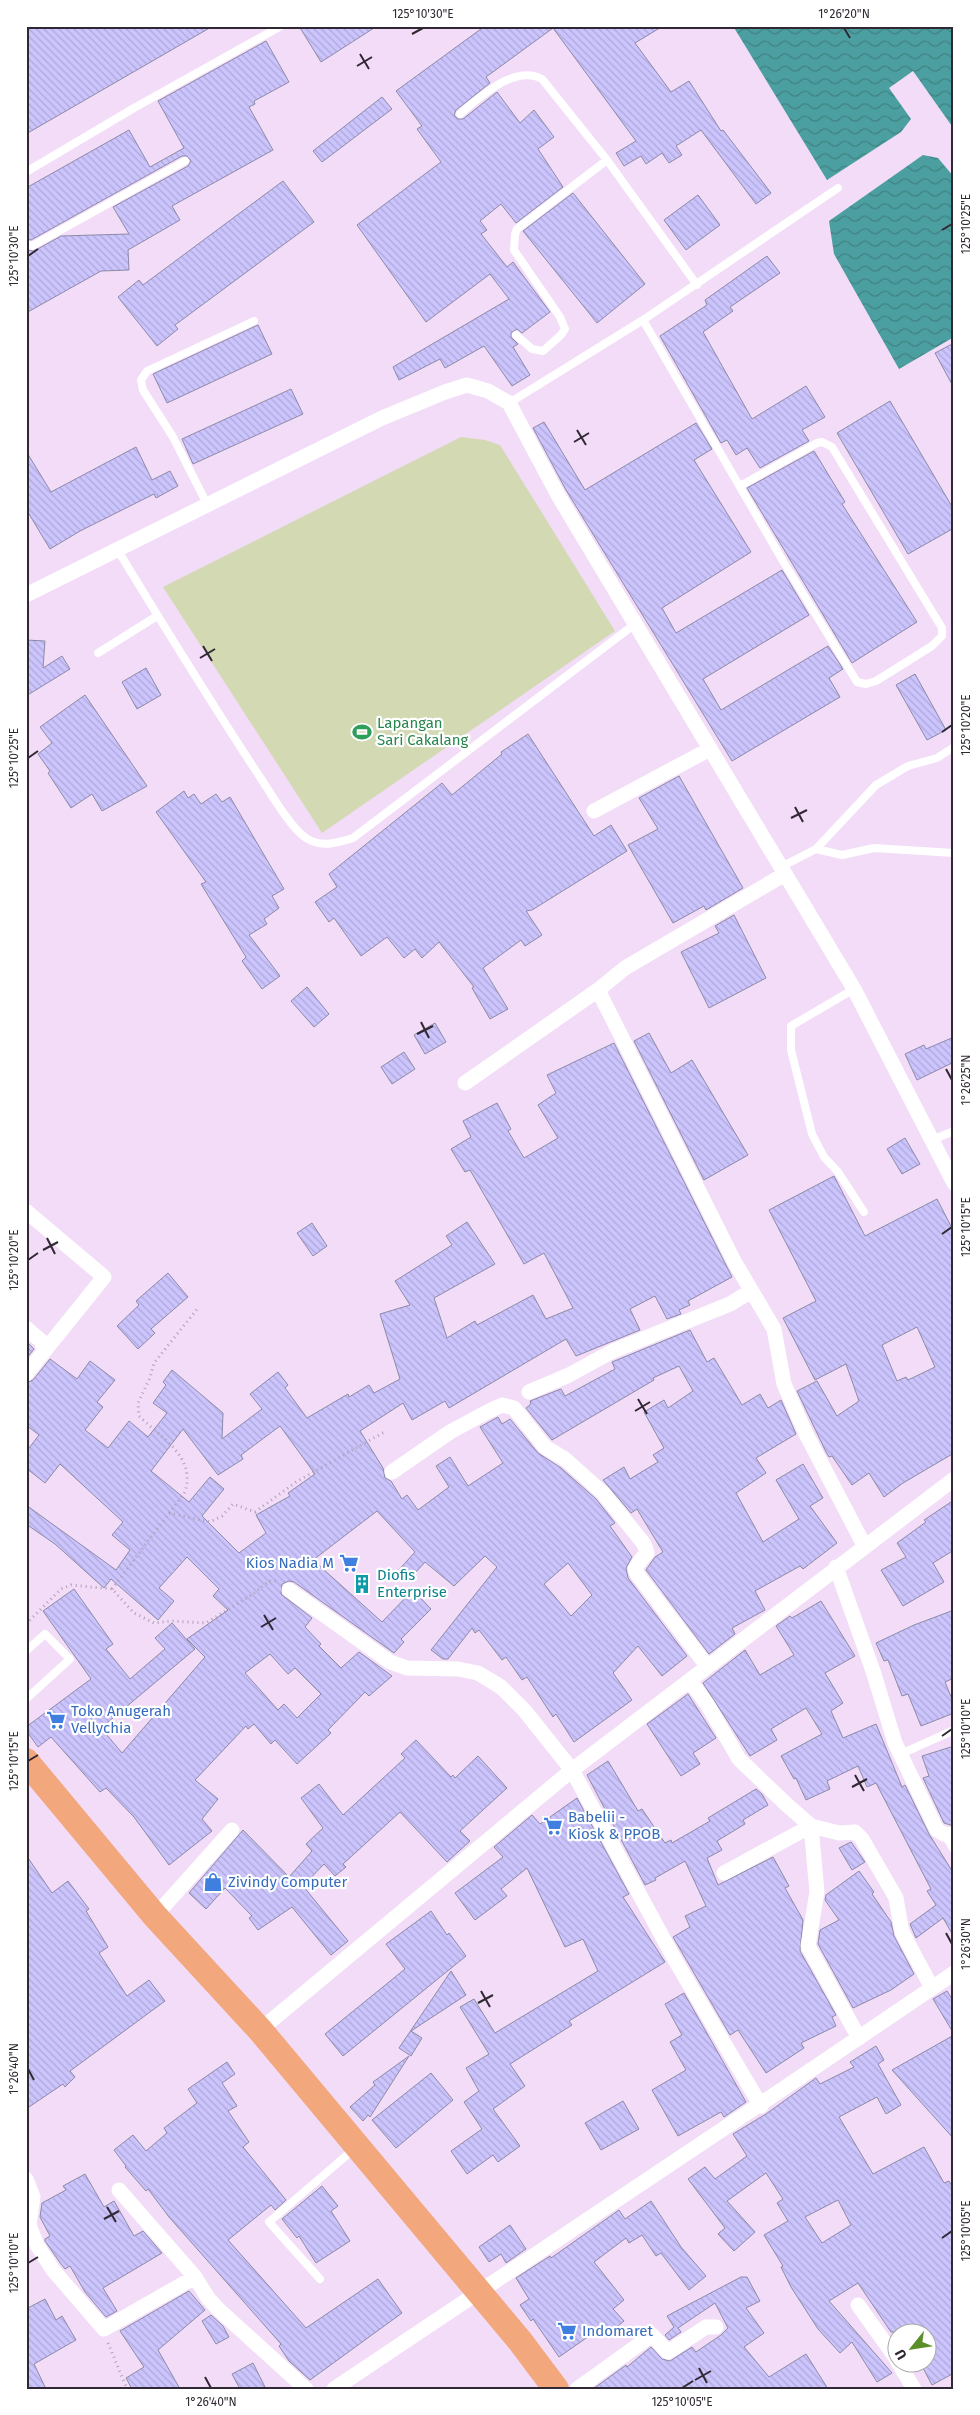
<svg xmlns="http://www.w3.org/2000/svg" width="980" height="2415" font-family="'Fira Sans',sans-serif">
  <defs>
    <pattern id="water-waves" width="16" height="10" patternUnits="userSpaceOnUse" patternTransform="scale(1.25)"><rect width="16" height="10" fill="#4c9fa0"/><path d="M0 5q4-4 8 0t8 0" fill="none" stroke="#408283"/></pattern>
    <pattern id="building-back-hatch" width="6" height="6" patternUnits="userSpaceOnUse" patternTransform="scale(1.25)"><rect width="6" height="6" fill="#cbc4fd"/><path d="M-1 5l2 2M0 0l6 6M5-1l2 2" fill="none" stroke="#afa8d9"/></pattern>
  </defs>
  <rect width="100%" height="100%" fill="#f2dcf7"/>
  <!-- grass -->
  <path fill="#d2d9b3" d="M461 437 485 440 500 445 615 631 322 833 163 587Z"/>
  <!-- water -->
  <path fill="url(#water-waves)" d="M733 26H954V129L913 71 889 88 911 119 901 132 827 180Z
    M923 155 938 158 954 177V337L899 369 834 254 829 221Z"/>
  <!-- building -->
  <path fill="url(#building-back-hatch)" stroke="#8d8aa7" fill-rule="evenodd" d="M26 26H213L26 134Z
    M299 26H377L321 62Z
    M485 26H663L635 43 671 92 689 81 721 131 723 130 771 193 756 204 701 130 676 146 682 155 669 163 662 153 646 164 641 156 624 166 616 153 636 141 553 28 486 77 490 83 456 110 454 115 458 119H463L497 92 520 123 534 110 554 137 538 149 563 187 516 223 501 204 480 221 487 230 481 234 507 267 513 262 550 312 522 333 517 329 511 333V337L518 344 513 347 530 375 512 386 484 346 445 368 440 359 399 380 393 367 509 299 490 274 426 322 357 225 441 162 417 129 422 126 396 91Z
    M266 41 289 82 254 101 255 104 249 107 273 150 172 206 180 220 128 250 129 270 101 271 26 313V250L34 251 61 236 129 234 113 207 188 166 191 161 187 156H182L31 240 26 239V188L129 130 150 167 184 148 158 101Z
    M382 97 392 109 322 162 313 151Z
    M283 181 314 222 175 325 178 329 157 346 118 297 139 280 143 285Z
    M573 193 645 284 597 323 523 231Z
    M698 195 720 225 686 250 664 220Z
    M767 256 780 273 730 307 733 311 703 332 752 419 806 386 825 417 802 430 809 441 760 468 747 448 736 455 727 440 721 443 660 336 707 305 705 300Z
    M258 325 272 354 167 403 153 374Z
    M954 343V388L935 353Z
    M291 389 303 414 193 464 182 439Z
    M890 401 954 510V528L908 554 837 433Z
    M544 422 585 490 696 423 712 449 694 460 751 552 662 608 676 633 782 570 809 615 703 679 721 710 828 646 843 669 829 678 840 697 732 761 566 490 533 428Z
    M136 447 152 480 170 471 178 486 156 498 154 494 80 531 50 549 26 509V451L51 492Z
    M814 451 845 502 842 504 917 622 852 663 747 488Z
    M26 640 45 641 43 668 62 656 70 669 26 696Z
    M146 668 161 695 137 709 122 682Z
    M915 674 946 730 927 740 896 685Z
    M85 695 147 786 102 811 92 794 71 808 48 773 50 771 38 754 52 743 40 727Z
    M528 734 594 836 611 825 627 851 532 910 526 911 542 935 525 946 521 940 483 968 508 1009 490 1019 472 988 474 987 439 942 422 958 415 949 404 958 387 937 361 956 334 918 329 922 315 902 337 887 329 874 442 783 452 795 502 754 501 752Z
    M679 776 743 888 706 910 704 906 673 923 628 845 658 829 639 798Z
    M184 791 188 798 194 794 201 804 216 794 222 802 230 797 284 889 272 896 279 908 264 919 267 924 249 935 280 976 262 989 242 961 246 957 201 884 206 882 156 812Z
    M734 915 766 978 709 1008 681 952 719 933 715 926Z
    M307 987 329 1014 314 1027 291 1001Z
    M435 1023 446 1042 425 1054 414 1035Z
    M649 1033 671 1073 692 1060 748 1155 704 1180 634 1041Z
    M954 1037V1062L917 1080 905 1054 924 1045 926 1049Z
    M614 1043 732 1277 688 1301 690 1305 679 1310 681 1314 667 1319 655 1296 630 1309 640 1330 576 1356 566 1339 449 1408 445 1401 412 1420 403 1403 360 1431 383 1468 385 1478 391 1481 402 1499 407 1495 418 1510 449 1487 436 1466 450 1457 468 1486 503 1463 480 1427 498 1417 502 1424 510 1419 538 1453 561 1468 596 1499 615 1523 610 1526 632 1557 626 1568 628 1578 687 1656 662 1676 638 1646 613 1673 632 1700 574 1742 556 1714 553 1717 527 1677 522 1680 506 1657 502 1660 479 1630 475 1633 472 1628 448 1659H443L431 1650 497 1567 485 1556 454 1586 425 1562 407 1582 397 1572 415 1552 377 1511 313 1560 382 1622 413 1590 431 1609 401 1639 404 1642 394 1653 294 1582 289 1581 282 1584 281 1594 312 1618 305 1627 321 1644 319 1646 341 1668 359 1652 392 1676 369 1696 365 1692 328 1730 331 1733 297 1764 275 1740 271 1744 254 1724 248 1729 246 1726 195 1780 218 1799 202 1819 212 1831 169 1865 134 1817 106 1788 100 1792 51 1737 38 1747 26 1730V1727L91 1679 43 1611 74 1589 113 1644 106 1649 130 1679 165 1649 155 1638 172 1623 195 1649 101 1728 122 1753 205 1657 187 1639 228 1610 213 1596 219 1589 187 1557 159 1588 174 1601 158 1620 111 1579 104 1588 55 1544 26 1524V1505L116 1570 130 1550 112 1535 123 1522 60 1464 45 1483 26 1468V1452L39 1435 26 1425V1383L33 1380 50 1359 77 1379 90 1361 115 1380 97 1402 103 1407 85 1430 108 1448 129 1421 148 1437 167 1413 153 1403 166 1385 163 1382 172 1370 223 1413 222 1439 262 1409 250 1394 278 1372 288 1385 285 1388 307 1418 348 1394 349 1397 369 1385 374 1393 400 1379 380 1314 410 1305 395 1281 452 1245 446 1236 467 1222 495 1264 434 1298 447 1338 475 1321 477 1325 533 1295 546 1319 573 1308 544 1253 524 1264 470 1170 465 1172 451 1149 471 1137 463 1121 497 1103 511 1129 508 1131 524 1158 558 1138 538 1105 556 1093 547 1075ZM280 1426 315 1474 288 1493 290 1496 256 1515 266 1533 239 1553 202 1516 224 1489 210 1477 189 1502 151 1471 183 1429 218 1475 243 1459 241 1455ZM568 1563 592 1595 571 1616 544 1584ZM270 1654 288 1674 295 1668 321 1694 297 1718 284 1704 278 1710 245 1673Z
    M404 1052 415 1069 392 1084 381 1067Z
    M905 1138 920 1164 902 1174 887 1149Z
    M834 1176 865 1236 937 1199 954 1232V1453L903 1483 884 1497 869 1473 852 1485 832 1456 829 1457 826 1452 797 1391 817 1381 837 1416 859 1401 846 1364 815 1380 783 1318 816 1301 769 1210ZM917 1327 935 1367 908 1380 906 1377 897 1381 882 1345Z
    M312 1223 327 1246 313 1256 297 1233Z
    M168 1273 188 1297 151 1329 155 1333 138 1349 117 1326 139 1305 136 1301Z
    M690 1330 707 1362 714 1358 742 1405 760 1394 768 1408 781 1400 796 1434 756 1458 766 1473 736 1493 763 1542 799 1519 776 1480 803 1464 823 1498 810 1506 837 1543 803 1569 800 1566 755 1591 765 1610 732 1628 735 1634 709 1654 646 1570 655 1557 663 1552 637 1509 631 1513 603 1480 624 1467 630 1479 658 1462 653 1455 664 1448 644 1412 664 1400 668 1408 693 1391 679 1366 653 1378 654 1380 552 1440 526 1408 531 1404 530 1401 561 1389 565 1396 615 1369 612 1362 617 1360Z
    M26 1341 34 1349 26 1359Z
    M954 1500V1550L933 1563 944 1582 903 1606 881 1570 906 1557 897 1543 926 1522 924 1520Z
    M821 1601 855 1656 825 1673 843 1703 831 1711 843 1738 876 1724 902 1787 905 1785 929 1834 954 1874V1937L943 1918 916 1938 910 1924 936 1905 927 1891 931 1889 876 1783 867 1787 858 1766 827 1781 830 1789 806 1800 796 1778 794 1779 781 1756 822 1734 806 1708 771 1729 777 1740 750 1756 703 1683 745 1650 760 1675 794 1655 776 1626 790 1616 792 1618Z
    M954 1610V1678L945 1682 954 1704V1713L921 1726 908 1694 902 1696 888 1660 884 1661 876 1643 914 1625Z
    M688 1694 716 1738 693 1753 700 1764 681 1776 647 1724Z
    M416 1740 451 1777 453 1775 455 1778 478 1756 507 1788 460 1831 470 1841 447 1862 400 1812 343 1864 346 1867 335 1876 324 1864 303 1886 348 1941 331 1955 292 1907 258 1930 249 1918 252 1916 225 1888 206 1909 189 1893 243 1830 289 1877 312 1851 306 1844 323 1828 301 1798 319 1784 343 1815 405 1758 401 1754Z
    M954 1746V1826L944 1823 923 1778 929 1776 922 1756Z
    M608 1761 638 1811 642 1809 665 1843 671 1840 672 1843 710 1821 708 1818 756 1789 762 1794 768 1805 743 1820 745 1824 717 1841 722 1850 707 1858 718 1885 773 1857 789 1886 785 1888 803 1920 800 1951 836 2015 832 2017 836 2026 801 2043 804 2048 766 2073 738 2030 730 2035 673 1937 690 1927 685 1916 706 1906 685 1861 655 1878 656 1880 645 1885 587 1775Z
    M577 1798 629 1894 623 1897 665 1962 569 2021 572 2025 510 2064 525 2086 493 2109 520 2146 498 2162 493 2155 467 2174 451 2151 482 2129 464 2102 479 2091 466 2068 489 2054 460 2007 474 1999 495 2033 598 1971 583 1939 565 1947 527 1868 501 1889 507 1896 475 1920 455 1893 503 1857 494 1847 532 1815 540 1824Z
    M851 1842 865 1862 852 1870 839 1848Z
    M26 1855 52 1893 68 1881 89 1909 86 1911 108 1947 99 1953 127 1996 149 1980 165 2001 70 2071 75 2077 65 2087 63 2084 26 2109Z
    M859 1871 874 1892 872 1894 891 1922 894 1936 914 1974 891 1990 853 2008 818 1944 820 1930 839 1920 825 1900 826 1895Z
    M431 1911 447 1935 449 1933 466 1956 343 2056 325 2034 405 1969 386 1944Z
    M451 1971 466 1995 411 2031 422 2038 411 2056 399 2048Z
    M947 1991 954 2002V2034L933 1999Z
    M684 1993 746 2102 724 2117 721 2112 678 2136 652 2090 686 2070 670 2042 682 2035 665 2004Z
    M954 2035V2139L892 2070Z
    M876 2046 884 2060 878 2064 901 2105 886 2114 877 2097 839 2117 873 2174 924 2147 944 2183 949 2181 954 2190V2373L932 2385 922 2366 928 2363V2332H891L858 2283 829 2301 892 2373 877 2382 852 2342 840 2353 818 2329 791 2287 781 2267 783 2266 764 2235 788 2221 777 2203 783 2199 766 2173 727 2201 755 2232 734 2251 718 2234 725 2228 688 2179 705 2167 715 2179 747 2156 733 2134 766 2114 816 2078 820 2084 854 2067 850 2062ZM838 2200 851 2225 822 2243 805 2217Z
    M409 2056 370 2117 368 2115 363 2121 350 2107 375 2085 373 2082Z
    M227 2062 235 2074 222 2083 237 2106 228 2111 249 2142 243 2147 286 2200 275 2210 271 2205 228 2240 306 2328 378 2279 402 2313 310 2380 289 2361 279 2346 281 2344 169 2217 148 2189 146 2191 125 2167 126 2166 114 2150 133 2135 146 2151 167 2133 164 2128 197 2103 188 2089Z
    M431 2073 453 2100 396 2148 372 2120Z
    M623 2101 639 2129 601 2150 585 2123Z
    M85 2174 104 2207 114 2201 134 2236 143 2231 162 2253 103 2288 117 2311 106 2317 85 2292 70 2266 65 2269 61 2264 45 2241V2239L50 2236 40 2217 42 2203 66 2190 63 2186Z
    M322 2186 338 2206 331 2211 350 2241 316 2263 299 2236 297 2238 282 2219Z
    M651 2201 681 2247 706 2276 689 2290 661 2253 656 2256 642 2235 629 2243 626 2238 594 2262 624 2300 613 2309 624 2321 608 2334 602 2327 559 2357 533 2319 531 2321 520 2305 529 2299 516 2278 550 2256 551 2258 619 2210 625 2219Z
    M510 2225 526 2249 506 2263 501 2254 489 2262 479 2247Z
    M741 2277H747L760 2301 746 2308 764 2333 744 2347 769 2377 806 2354 828 2389H593L626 2365 627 2367 651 2347 662 2359 670 2361 692 2347 696 2352 721 2335 728 2328 715 2303 678 2328 681 2332 669 2340 665 2335 674 2327 667 2316Z
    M189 2291 205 2310 158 2350 180 2389H132L126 2378 144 2367 120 2331Z
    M45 2299 56 2320 62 2316 76 2340 34 2364 46 2389H26V2309Z
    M211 2315 223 2326 229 2337 216 2344 202 2321Z
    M253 2363 266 2389H240L232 2374Z"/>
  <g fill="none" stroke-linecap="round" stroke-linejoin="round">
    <!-- path -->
    <path stroke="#b09fb4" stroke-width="3" stroke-dasharray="1 4" stroke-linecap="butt" d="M169 1513 210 1522 222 1516 233 1504 255 1512 296 1482 386 1431
      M112 1589 185 1492C196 1456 161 1438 139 1416L138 1403 150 1378 154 1363 198 1308
      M26 1624 61 1589 71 1585 112 1589 134 1613 154 1623 171 1621 206 1623 253 1594 269 1581H277
      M108 2343 127 2389"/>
    <!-- service -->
    <path stroke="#fff" stroke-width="8" d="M460 114C480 97 515 64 542 79L607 160 697 285
      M26 172 134 108 281 26
      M26 244 32 246 185 161
      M643 320 783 561 857 682 866 684 876 681 932 646 942 636V628L832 447 822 442 817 443 740 486
      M516 335 532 349 543 351 561 335 565 329 560 317 514 250 515 234 517 229 607 160
      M509 403 643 320 838 188
      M207 504 173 437 143 390 141 380 147 371 254 321
      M117 549C162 623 207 696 254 768 266 785 289 827 306 838 321 848 336 843 353 838L635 624
      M98 653 157 616
      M816 849 842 855 874 848 954 853
      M781 867 816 849 876 785 908 766 937 758 954 747
      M854 989 791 1026V1050L812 1134 824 1157 838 1172 864 1212
      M932 1140 954 1131
      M26 1651 45 1634 70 1659 26 1699
      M901 1754 954 1730
      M944 1834 954 1850
      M320 2279 269 2222 354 2149"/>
    <!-- minor -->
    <path stroke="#fff" stroke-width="15" d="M26 595 382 418 445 392 467 385 488 391 509 403 558 495 854 989 954 1183
      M594 811 710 749
      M598 990 734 1261 774 1329 784 1384 806 1434 865 1547
      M465 1083 598 990 625 968 785 874
      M26 1211 104 1277 26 1374
      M26 1328 41 1341 44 1350
      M529 1392 569 1375 613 1351 730 1304 751 1291
      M392 1472 450 1432 487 1412 502 1405 514 1408 545 1447 565 1459 603 1493 644 1544 647 1553 640 1561 635 1569 637 1574 707 1666
      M836 1567 873 1671 895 1743 937 1830 944 1834 954 1835
      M289 1590 390 1662 407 1668 458 1669 478 1673 501 1687 525 1711 572 1770 675 1960 761 2106
      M690 1681 707 1704 739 1759 786 1804 811 1826 839 1833 855 1832 862 1839 896 1898 902 1932 932 1988
      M724 1873 811 1826 817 1892 808 1946 859 2038
      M155 1916 232 1830
      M260 2030 572 1770 954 1479
      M26 2179 33 2197 29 2225 37 2245 53 2270 104 2329 195 2277 208 2298 218 2309 306 2389
      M119 2190 195 2277
      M858 2305 898 2361
      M898 2362 914 2389
      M334 2389C541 2250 748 2114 954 1973
      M577 2389 652 2335 668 2352 706 2327H716"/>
    <!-- trunk -->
    <path stroke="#f2a77c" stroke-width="26" d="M26 1761 155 1916 260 2030 520 2341 556 2389"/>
  </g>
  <!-- ticks -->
  <path fill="none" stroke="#302832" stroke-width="2" d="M844 28 850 38M412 34 423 28M360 54 369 69M357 66 372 57M942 230 952 224M28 256 38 249M577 430 586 445M574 442 589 433M203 646 212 661M200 658 215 649M942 732 952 725M28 758 38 751M795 807 803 822M791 818 807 810M421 1022 429 1038M417 1034 433 1026M946 1069 952 1080M942 1234 952 1227M47 1238 55 1254M43 1250 58 1242M28 1260 38 1253M638 1399 647 1414M635 1411 650 1402M264 1615 273 1630M261 1627 276 1618M942 1736 952 1729M28 1761 38 1755M855 1775 864 1791M852 1787 867 1779M946 1933 952 1944M481 1991 490 2007M478 2003 493 1995M28 2069 34 2080M107 2207 116 2222M104 2219 119 2211M942 2238 952 2231M28 2263 38 2257M699 2368 707 2383M205 2377 211 2388M695 2380 711 2371M682 2388 693 2381"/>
  <!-- icons -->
  <defs>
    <g id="stadium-bare" transform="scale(1.5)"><path d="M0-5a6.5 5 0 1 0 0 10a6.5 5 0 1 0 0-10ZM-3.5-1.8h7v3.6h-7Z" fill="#2e9e5b" stroke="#fff" stroke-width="2.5" paint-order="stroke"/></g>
    <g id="supermarket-bare" transform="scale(1.5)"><path d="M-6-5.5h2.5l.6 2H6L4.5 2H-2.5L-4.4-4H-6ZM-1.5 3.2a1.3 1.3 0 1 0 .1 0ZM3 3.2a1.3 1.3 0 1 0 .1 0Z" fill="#3f7fe0" stroke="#fff" stroke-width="2.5" paint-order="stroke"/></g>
    <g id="building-bare" transform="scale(1.5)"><path d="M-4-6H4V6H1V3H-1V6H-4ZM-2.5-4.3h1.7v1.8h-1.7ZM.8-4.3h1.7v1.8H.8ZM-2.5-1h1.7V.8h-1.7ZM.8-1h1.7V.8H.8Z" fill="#0f9aa8" stroke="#fff" stroke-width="2.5" paint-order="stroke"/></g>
    <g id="shop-bare" transform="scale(1.5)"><path d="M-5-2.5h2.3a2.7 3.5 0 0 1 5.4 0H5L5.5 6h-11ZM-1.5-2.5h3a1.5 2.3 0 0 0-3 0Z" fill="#3f7fe0" stroke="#fff" stroke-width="2.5" paint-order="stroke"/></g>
  </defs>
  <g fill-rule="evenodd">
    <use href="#stadium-bare" x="362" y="732"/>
    <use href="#supermarket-bare" x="349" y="1563"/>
    <use href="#building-bare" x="362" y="1584"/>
    <use href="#supermarket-bare" x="56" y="1720"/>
    <use href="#supermarket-bare" x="553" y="1826"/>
    <use href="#shop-bare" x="213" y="1882"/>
    <use href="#supermarket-bare" x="567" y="2331"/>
  </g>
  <g text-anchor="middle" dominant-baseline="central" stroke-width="4.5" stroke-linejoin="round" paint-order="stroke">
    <!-- leisure labels -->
    <g font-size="15" fill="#27864d" stroke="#fff" text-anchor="start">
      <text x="377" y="723">Lapangan<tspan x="377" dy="17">Sari Cakalang</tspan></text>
    </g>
    <!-- shop labels -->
    <g font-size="15" fill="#366cbe" stroke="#fff" text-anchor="start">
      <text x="334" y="1563" text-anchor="end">Kios Nadia M</text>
      <text x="71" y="1711">Toko Anugerah<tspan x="71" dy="17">Vellychia</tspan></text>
      <text x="568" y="1817">Babelii -<tspan x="568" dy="17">Kiosk &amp; PPOB</tspan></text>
      <text x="228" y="1882">Zivindy Computer</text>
      <text x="582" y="2331">Indomaret</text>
    </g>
    <!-- culture labels -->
    <g font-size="15" fill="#0d838f" stroke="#fff" text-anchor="start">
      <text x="377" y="1575">Diofis<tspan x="377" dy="17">Enterprise</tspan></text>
    </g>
  </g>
  <!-- border -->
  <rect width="980" height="2415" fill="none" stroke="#ffffff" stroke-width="55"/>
  <!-- north arrow -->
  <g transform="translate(912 2348) rotate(240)"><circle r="24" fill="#ffffff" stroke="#aca9ad"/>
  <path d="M0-4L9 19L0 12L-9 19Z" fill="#5a8f29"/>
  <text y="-8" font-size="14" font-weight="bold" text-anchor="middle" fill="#302832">U</text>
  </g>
  <rect x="28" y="28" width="924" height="2360" fill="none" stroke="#302832" stroke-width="2"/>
  <g font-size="12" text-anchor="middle" fill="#302832">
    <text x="423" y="18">125°10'30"E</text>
    <text x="844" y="18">1°26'20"N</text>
    <text transform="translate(966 224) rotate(-90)" y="4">125°10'25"E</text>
    <text transform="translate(14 256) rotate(-90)" y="4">125°10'30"E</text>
    <text transform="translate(966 725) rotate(-90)" y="4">125°10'20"E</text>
    <text transform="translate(14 758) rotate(-90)" y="4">125°10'25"E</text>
    <text transform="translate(966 1080) rotate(-90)" y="4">1°26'25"N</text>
    <text transform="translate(966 1227) rotate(-90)" y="4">125°10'15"E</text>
    <text transform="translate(14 1260) rotate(-90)" y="4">125°10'20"E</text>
    <text transform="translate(966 1729) rotate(-90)" y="4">125°10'10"E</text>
    <text transform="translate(14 1761) rotate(-90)" y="4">125°10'15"E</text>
    <text transform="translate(966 1944) rotate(-90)" y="4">1°26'30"N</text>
    <text transform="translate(14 2069) rotate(-90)" y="4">1°26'40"N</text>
    <text transform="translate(966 2231) rotate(-90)" y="4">125°10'05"E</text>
    <text transform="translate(14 2263) rotate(-90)" y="4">125°10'10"E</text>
    <text x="211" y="2406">1°26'40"N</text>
    <text x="682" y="2406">125°10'05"E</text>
  </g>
</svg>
